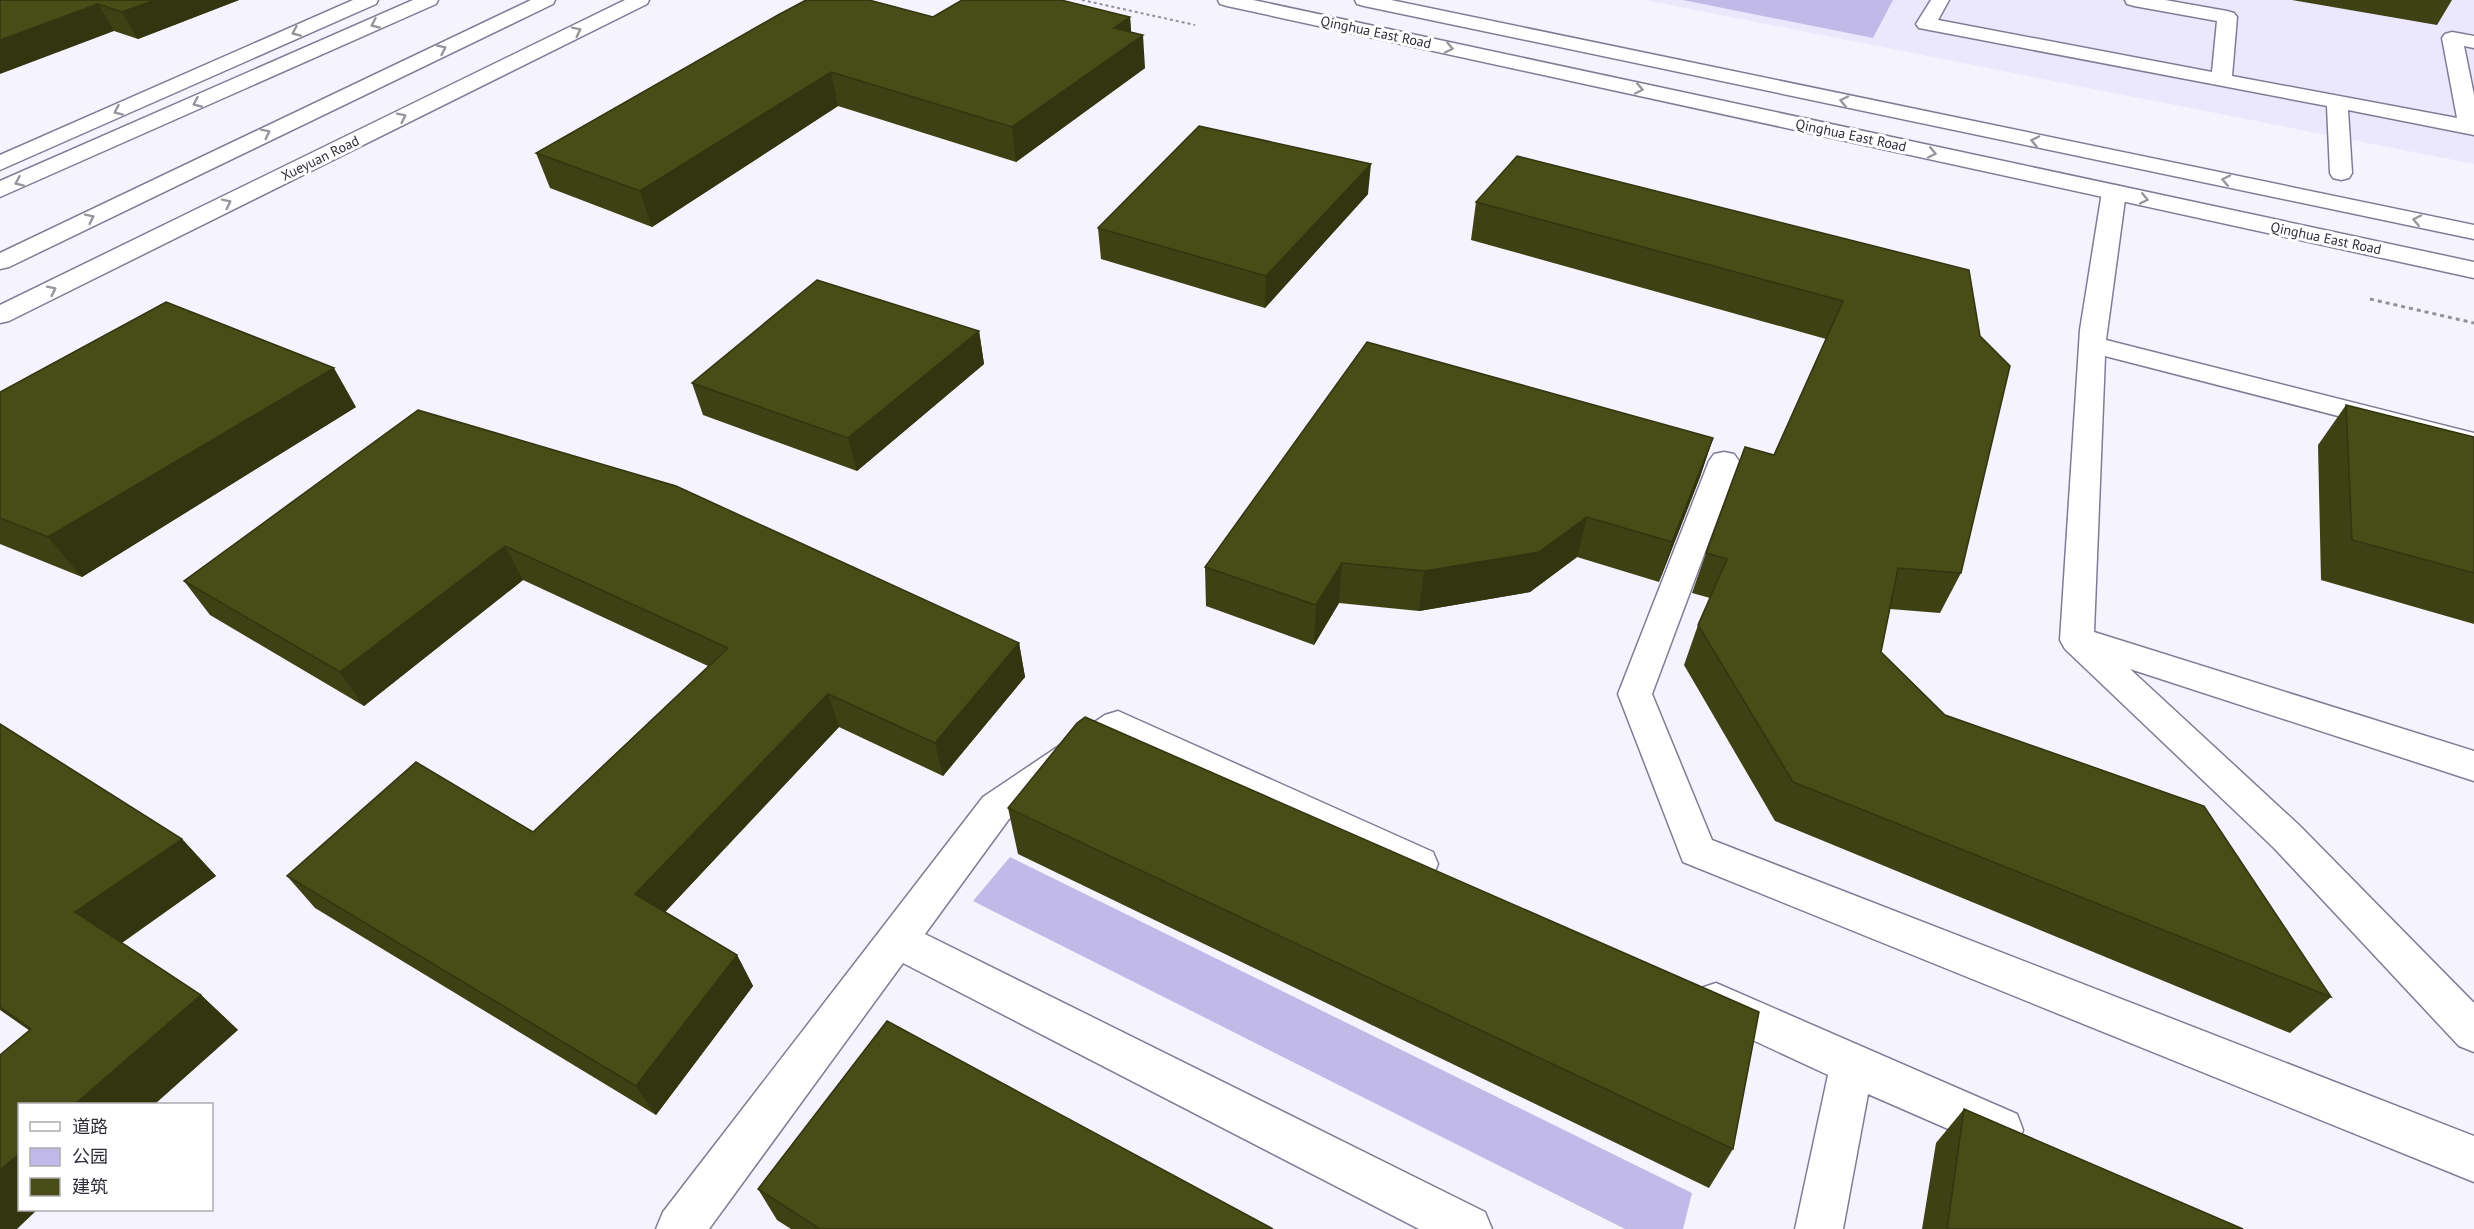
<svg xmlns="http://www.w3.org/2000/svg" width="2474" height="1229" font-family="'PT Sans','Noto Sans SC',sans-serif">
  <rect width="100%" height="100%" fill="#f5f3fe"/>
  <!-- built -->
  <path fill="#ebe8fe" d="M1645 0H2474V164L2180 106Z"/>
  <!-- green -->
  <path fill="#c1bae9" d="M1683 0H1893L1873 38Z
    M1010 857 1692 1193 1683 1229H1625L973 901Z"/>
  <g fill="none" stroke-linecap="round" stroke-linejoin="round">
    <!-- service casing -->
    <g stroke="#807c95" stroke-width="3">
      <path id="service" d="M353 0H378L376 4 0 170V155Z
        M625 0H649L647 4 9 321 0 323V305Z
        M1931 0H1949L1938 20 2212 72 2217 21 2134 6 2127 4 2125 0H2165L2227 11 2234 13 2237 17 2232 76 2457 118 2442 38 2445 34 2452 32 2474 36V48L2464 46 2474 95V135L2348 110 2352 173 2349 178 2341 180 2333 178 2330 173 2327 106 1919 28 1916 24Z
        M1118 711 1433 852 1438 864 1433 876 1419 880 1405 876 1120 742 1009 819 925 934 1485 1212 1492 1229H1419L903 963 709 1229H656L663 1212 983 797 1105 715Z
        M1716 983 2017 1114 2023 1130 2017 1146 2001 1152 1868 1094 1843 1229H1795L1828 1075 1701 1016 1695 1002 1701 988Z"/>
    </g>
    <!-- minor casing -->
    <g stroke="#807c95" stroke-width="3">
      <path id="minor" d="M2114 185 2122 187 2126 192 2106 340 2474 433V451L2105 356 2094 632 2474 751V781L2130 669 2300 826 2474 1003V1052L2459 1046 2274 848 2065 649 2060 640 2080 330 2102 192 2106 187Z
        M1724 452 1734 454 1739 461 1652 694 1712 840 2474 1136V1182L1683 862 1618 694 1709 461 1714 454Z"/>
    </g>
    <!-- secondary casing -->
    <g stroke="#807c95" stroke-width="3">
      <path id="secondary" d="M1218 0H1253L2474 262V278L1227 6 1220 4Z
        M1355 0H1391L2474 225V239L1364 6 1357 4Z"/>
    </g>
    <!-- primary casing -->
    <g stroke="#807c95" stroke-width="3">
      <path id="primary" d="M413 0H438L436 4 0 197V181Z
        M531 0H555L553 4 9 267 0 269V253Z"/>
    </g>
    <!-- path-far1 -->
    <path stroke="#92909b" stroke-width="2" stroke-dasharray="3 3" stroke-linecap="butt" d="M1082 0 1195 25"/>
    <!-- path -->
    <path stroke="#92909b" stroke-width="3" stroke-dasharray="4 4" stroke-linecap="butt" d="M2370 299 2474 323"/>
    <!-- service -->
    <use href="#service" fill="#fff" fill-rule="evenodd"/>
    <!-- minor -->
    <use href="#minor" fill="#fff" fill-rule="evenodd"/>
    <!-- secondary -->
    <use href="#secondary" fill="#fff" fill-rule="evenodd"/>
    <!-- primary -->
    <use href="#primary" fill="#fff" fill-rule="evenodd"/>
  </g>
  <!-- wall -->
  <path fill="#3e4113" d="M0 0H239L138 39 114 31Z
    M2292 0H2452L2437 25Z
    M933 17H1130L1131 33 1145 68 1016 162 838 106 652 227 550 188 536 153Z
    M1368 194 1265 308 1101 259 1098 228Z
    M1476 202 1969 270 1961 573 1940 613 1890 609 1881 652 1945 715 2331 997 2290 1033 1775 821 1684 665 1698 625 1710 598 1692 593 1706 553 1774 455 1826 339 1471 240Z
    M979 331 984 364 857 471 703 415 692 383Z
    M0 392 356 407 82 577 0 544Z
    M2346 405 2474 437V624L2321 580 2318 445Z
    M418 410 1019 643 1025 677 943 776 839 727 665 912 737 955 753 986 656 1115 315 908 287 876 533 832 708 666 523 580 364 706 210 615 184 581Z
    M1713 438 1700 477 1659 582 1577 557 1530 592 1419 611 1339 603 1314 645 1206 606 1205 567Z
    M0 724 182 839 216 876 122 943 201 995 238 1030 30 1031 0 1010Z
    M1008 808 1733 1149 1709 1188 1018 854Z
    M1964 1109 2243 1229H1922L1936 1143Z
    M758 1189 1273 1229H791L777 1220Z"/>
  <!-- shaded-wall -->
  <path fill="#32350f" d="M155 0H239L138 39 122 12Z
    M98 4 114 31 0 74V40Z
    M1130 17 1132 43 1143 35 1145 68 1016 162 1012 127 1114 28Z
    M831 72 838 106 652 227 640 191Z
    M1371 164 1368 194 1265 308 1266 276Z
    M979 331 984 364 857 471 848 438Z
    M334 368 356 407 82 577 48 537Z
    M1713 438 1700 477 1659 582 1672 542Z
    M1587 517 1577 557 1530 592 1419 611 1424 571Z
    M505 546 523 580 364 706 340 672Z
    M1342 563 1339 603 1314 645 1316 605Z
    M1019 643 1025 677 943 776 935 743Z
    M828 694 839 727 653 925 635 894Z
    M182 839 216 876 115 947 75 912Z
    M737 955 753 986 656 1115 636 1086Z
    M201 995 238 1030 155 1104H75Z
    M20 1153V1209H38L17 1229H0V1170Z"/>
  <!-- building -->
  <path fill="#484c16" stroke="#32350f" stroke-width="1.5" d="M0 0H155L122 12 98 4 0 40Z
    M806 0H869L933 17 962 0H1061L1130 17 1114 28 1143 35 1012 127 831 72 640 191 536 153 778 15Z
    M1199 126 1371 164 1266 276 1098 228Z
    M1517 156 1969 270 1980 336 2010 366 1961 573 1898 568 1881 652 1945 715 2204 806 2331 997 1793 782 1698 625 1727 559 1706 553 1745 447 1774 455 1843 301 1476 202Z
    M817 280 979 331 848 438 692 383Z
    M166 302 334 368 48 537 0 518V392Z
    M1367 342 1713 438 1672 542 1587 517 1539 552 1424 571 1342 563 1316 605 1205 567Z
    M2346 405 2474 437V573L2352 540Z
    M418 410 676 486 1019 643 935 743 828 694 635 894 737 955 636 1086 287 876 416 762 533 832 728 648 505 546 340 672 184 581Z
    M1085 717 1759 1012 1733 1149 1008 808 1077 723Z
    M0 724 182 839 75 912 201 995 75 1104H20V1153L0 1170V1055L31 1029 0 1007Z
    M887 1021 1273 1229H820L758 1189Z
    M1964 1109 2243 1229H1947Z"/>
  <!-- one-way arrows -->
  <defs><path id="oneway-chevron" d="M-2-3.5L2.5 0L-2 3.5" fill="none" stroke-width="1.6" stroke-linecap="round" stroke-linejoin="round" transform="scale(1.5)"/></defs>
  <g stroke="#97969c">
    <use href="#oneway-chevron" transform="translate(375 24) rotate(156)"/>
    <use href="#oneway-chevron" transform="translate(577 31) rotate(-26)"/>
    <use href="#oneway-chevron" transform="translate(296 32) rotate(156)"/>
    <use href="#oneway-chevron" transform="translate(1449 48) rotate(12)"/>
    <use href="#oneway-chevron" transform="translate(442 49) rotate(-25)"/>
    <use href="#oneway-chevron" transform="translate(1639 89) rotate(12)"/>
    <use href="#oneway-chevron" transform="translate(1844 101) rotate(-168)"/>
    <use href="#oneway-chevron" transform="translate(197 103) rotate(156)"/>
    <use href="#oneway-chevron" transform="translate(118 111) rotate(156)"/>
    <use href="#oneway-chevron" transform="translate(402 117) rotate(-26)"/>
    <use href="#oneway-chevron" transform="translate(266 133) rotate(-26)"/>
    <use href="#oneway-chevron" transform="translate(2035 141) rotate(-168)"/>
    <use href="#oneway-chevron" transform="translate(1932 153) rotate(12)"/>
    <use href="#oneway-chevron" transform="translate(2226 180) rotate(-168)"/>
    <use href="#oneway-chevron" transform="translate(19 182) rotate(156)"/>
    <use href="#oneway-chevron" transform="translate(2144 199) rotate(12)"/>
    <use href="#oneway-chevron" transform="translate(227 203) rotate(-26)"/>
    <use href="#oneway-chevron" transform="translate(90 218) rotate(-26)"/>
    <use href="#oneway-chevron" transform="translate(2417 220) rotate(-168)"/>
    <use href="#oneway-chevron" transform="translate(52 290) rotate(-26)"/>
  </g>
  <g text-anchor="middle" dominant-baseline="central" stroke-width="6" stroke-linejoin="round" paint-order="stroke">
    <!-- far-street labels -->
    <g font-size="14" fill="#2f2d38" stroke="#fff">
      <text transform="translate(1376 32) rotate(12)">Qinghua East Road</text>
      <text transform="translate(1851 135) rotate(12)">Qinghua East Road</text>
      <text transform="translate(320 158) rotate(-26)">Xueyuan Road</text>
      <text transform="translate(2326 238) rotate(12)">Qinghua East Road</text>
    </g>
  </g>
  <!-- legend -->
  <rect x="18" y="1103" width="195" height="108" fill="#ffffff" stroke="#acabaf" stroke-width="1.5"/>
  <rect x="30" y="1122" width="30" height="9" fill="#ffffff" stroke="#acabaf" stroke-width="1.5"/>
  <text x="72" y="1133" font-size="18" fill="#2f2d38">道路</text>
  <rect x="30" y="1148" width="30" height="18" fill="#c1bae9" stroke="#acabaf" stroke-width="1.5"/>
  <text x="72" y="1163" font-size="18" fill="#2f2d38">公园</text>
  <rect x="30" y="1178" width="30" height="18" fill="#484c16" stroke="#acabaf" stroke-width="1.5"/>
  <text x="72" y="1193" font-size="18" fill="#2f2d38">建筑</text>
</svg>
